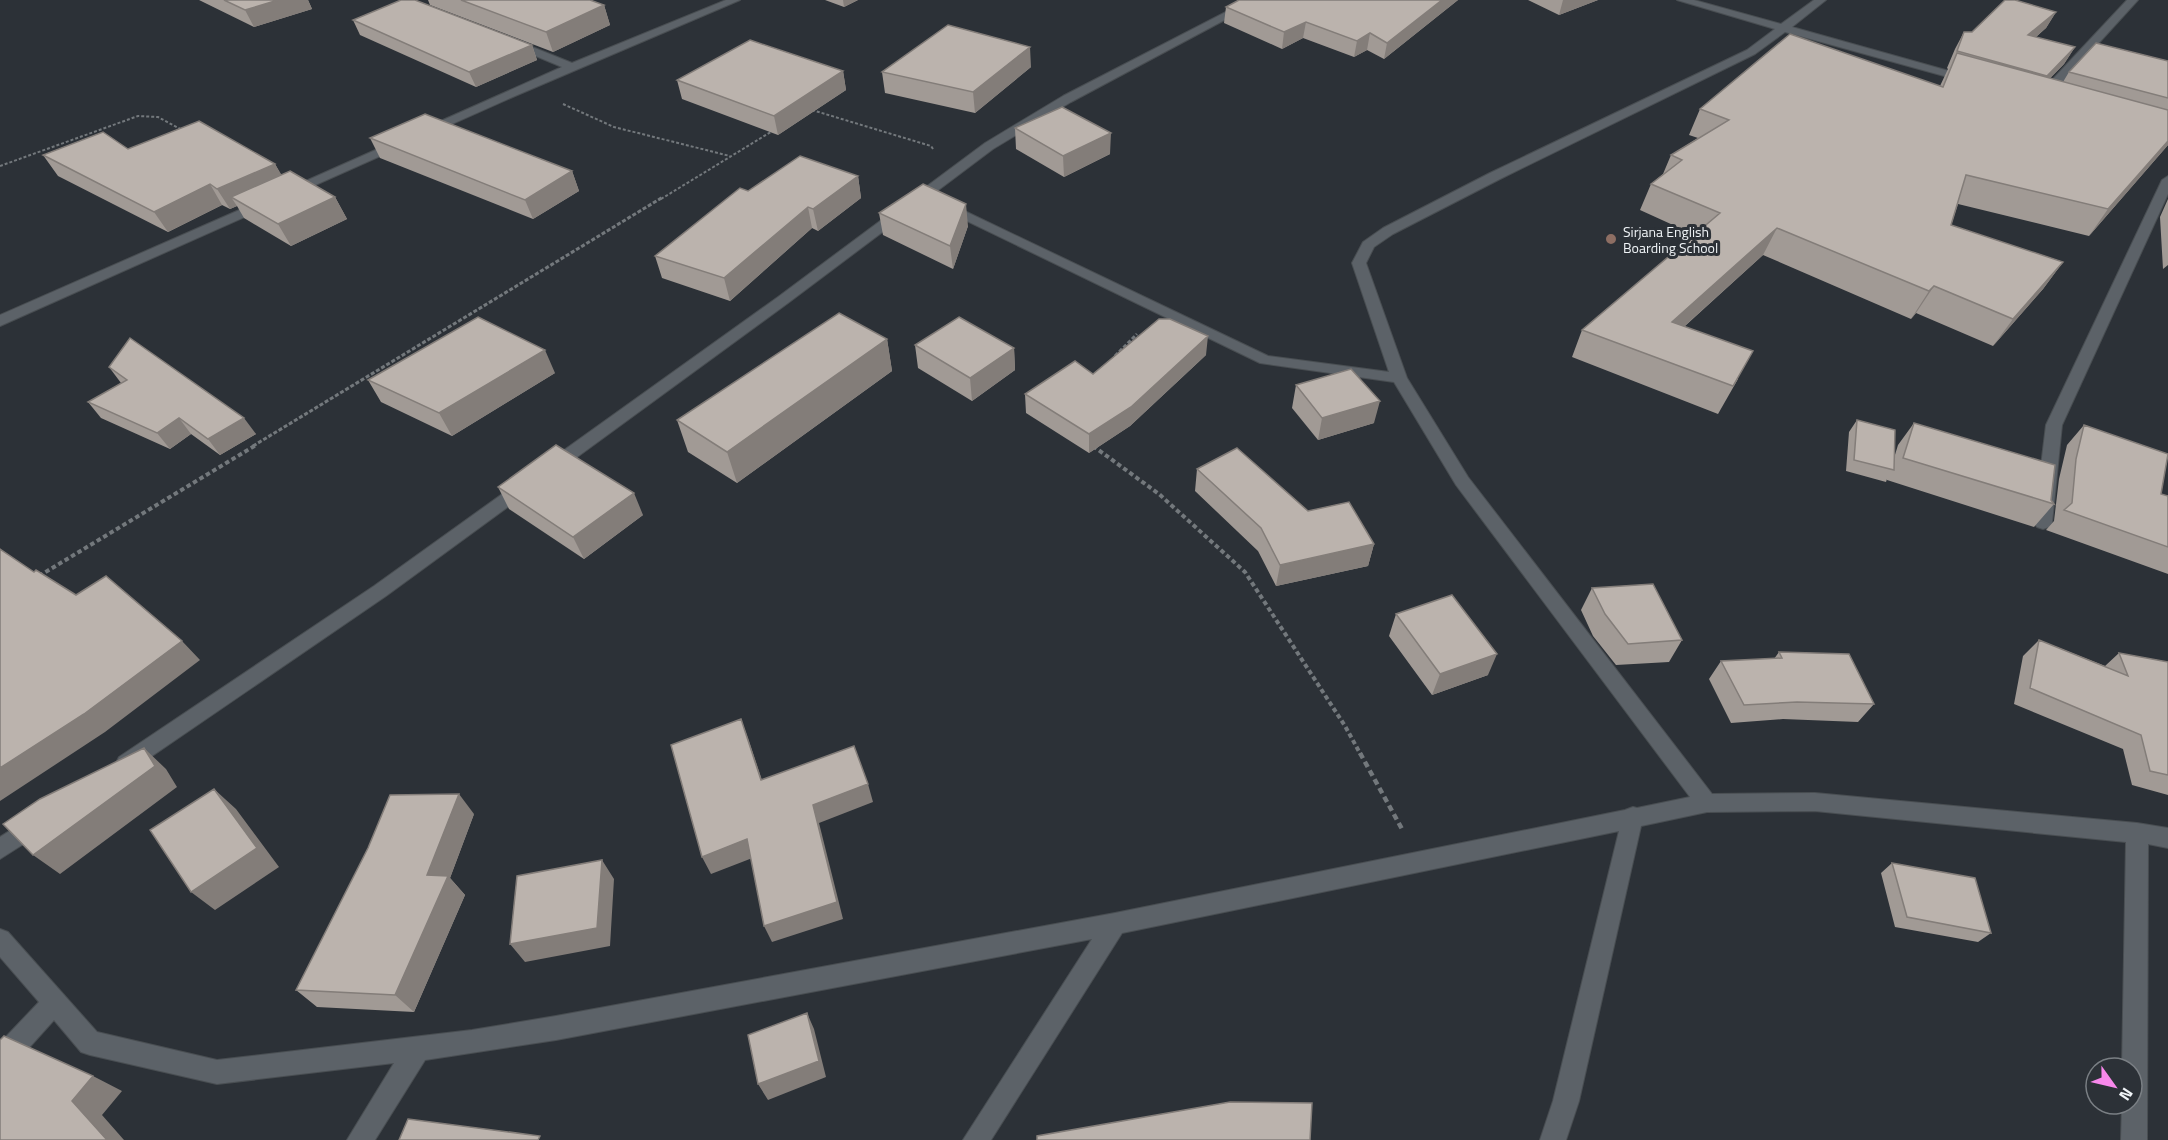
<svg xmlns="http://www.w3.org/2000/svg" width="2168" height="1140" font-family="'Titillium Web',sans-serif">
  <rect width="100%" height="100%" fill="#2c3137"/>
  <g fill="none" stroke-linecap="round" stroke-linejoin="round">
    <!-- minor casing -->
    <g stroke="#494e52" stroke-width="2">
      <path id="minor" d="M726 0H740L515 96 293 195H283L281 192 562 67 507 44V40H515L572 63Z
        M1249 0H1262L1071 102 993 149 788 303 558 471H546L544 467 546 463 778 297 985 143 1063 96Z
        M1677 0H1694L1781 24 1814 0H1826L1792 27 1974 78 1976 80 1974 82H1966L1785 32 1755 54 1500 179 1393 234 1374 247 1366 263 1407 378 1468 477 1712 794 1815 793 2137 823 2168 828V848L2148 844 2147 1140H2121L2122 1104H2132V1068H2122L2126 842 1815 811 1707 812 1641 826 1579 1101 1566 1140H1540L1553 1101 1619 831 1122 933 991 1140H963L1092 939 556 1040 425 1060 375 1140H347L394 1063 217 1084 90 1055 81 1052 54 1020 9 1070 0 1073V1043L39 1002 0 957V929L8 932 97 1032 217 1060 472 1030 556 1016 1115 913 1625 810 1633 807 1637 808 1690 797 1456 485 1394 382 1260 363 938 207 940 204H950L1268 356 1389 372 1352 263 1363 242 1383 228 1490 173 1747 50 1775 29Z
        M2127 0H2138L2045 102H2037V96Z
        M2168 176V194L2062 425 2052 523 2049 527 2043 529 2037 527 2034 523 2046 425 2162 180Z
        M262 200 267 201 269 204 267 207 0 326V315Z
        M525 480 531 482 533 486 531 490 386 596 133 769 126 772 119 769 116 763 119 757 374 586 519 482Z
        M36 814 44 817 47 824 44 831 0 859V837Z"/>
    </g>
    <!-- path-far3 -->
    <path stroke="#73787c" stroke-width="2" stroke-dasharray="3 2" stroke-linecap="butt" d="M563 104 614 127 730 156
      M812 110 931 146 933 149
      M0 166 138 116 158 117 184 131
      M661 199 774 130"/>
    <!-- path-far2 -->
    <path stroke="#73787c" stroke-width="3" stroke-dasharray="4 2" stroke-linecap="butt" d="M1115 356 1137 334
      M253 446 663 197"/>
    <!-- path-far1 -->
    <path stroke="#73787c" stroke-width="4" stroke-dasharray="4.5 3" stroke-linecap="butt" d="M1093 446 1159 494 1245 572 1345 726 1361 755
      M39 576 256 445"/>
    <!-- path -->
    <path stroke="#73787c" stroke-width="4.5" stroke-dasharray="6 4" stroke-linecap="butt" d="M1360 753 1402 829"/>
    <!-- minor -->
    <use href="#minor" fill="#5c6268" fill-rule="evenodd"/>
  </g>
  <!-- wall -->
  <path fill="#a19a95" d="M199 0H308L312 9 254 27Z
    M428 0H590L604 5 610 25 553 52 430 5Z
    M825 0H858L844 7Z
    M1239 0H1458L1384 59 1367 50 1354 57 1303 38 1282 49 1224 23 1226 7Z
    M1528 0H1598L1559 15Z
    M2056 12 2046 28 2036 37 2075 47 2064 64 2050 78 2063 82 2069 72 2168 61V145L2089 236 1958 204 1951 225 2063 262 2043 289 1993 346 1916 313 1911 319 1763 255 1685 326 1738 379 1718 414 1572 357 1582 330 1695 235 1640 210 1651 184 1663 174 1671 155 1698 138 1689 135 1700 109 1940 86 1948 69 1947 68 1955 49 1964 32H1972Z
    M353 20 532 45 537 60 476 87 360 35Z
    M1031 67 975 113 885 93 882 72Z
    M843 71 846 90 778 135 682 99 677 80Z
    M1015 128 1110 154 1064 177 1016 149Z
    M370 138 572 171 579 191 533 219 380 158Z
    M128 149 275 164 281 175 335 197 347 219 291 246 244 218 237 206 230 209 222 205 168 232 58 176 43 155Z
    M858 176 861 198 818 231 812 228 730 301 662 278 655 256 748 191Z
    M2168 199V265L2163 269 2160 217Z
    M879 213 968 226 953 269 883 235Z
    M887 339 892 371 737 483 688 452 677 420Z
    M915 345 1014 348 1015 370 972 401 918 368Z
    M1206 355 1130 426 1089 453 1026 413 1025 394 1093 374Z
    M109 367 256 434 220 455 191 434 170 449 101 418 88 402 121 383Z
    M555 373 452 436 381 402 368 380Z
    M1296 385 1374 423 1318 440 1292 408Z
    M1857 420 1894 458 1898 445 1914 423 2051 500 2054 504 2034 527 1887 480V479L1886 482 1846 471 1849 432Z
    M2084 425 2161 494 2168 496V574L2046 530 2054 521 2059 479 2067 445Z
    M1197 469 1308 511 1374 544 1368 566 1276 586 1258 551 1195 491Z
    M498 487 643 515 584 559 509 509Z
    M1592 588 1682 640 1669 662 1616 665 1593 636 1581 610Z
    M1396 614 1488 675 1432 695 1389 636Z
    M2039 640 2105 666 2119 653 2168 662V795L2132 785 2123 749 2014 704 2023 656Z
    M1779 652 1874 704 1858 722 1783 719 1731 723 1709 679 1721 661 1774 659Z
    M474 814 450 878 465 895 414 1012 317 1007 296 990Z
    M1892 863 1991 933 1978 942 1895 927 1881 873Z"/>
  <!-- shaded-wall -->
  <path fill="#837d79" d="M278 0H308L312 9 254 27 245 10Z
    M843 0H858L844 7Z
    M1442 0H1458L1384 59 1387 43Z
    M1563 0H1598L1559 15Z
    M604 5 610 25 553 52 546 32Z
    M2056 12 2046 28 2018 52 2028 35Z
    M1306 22 1303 38 1282 49 1284 32Z
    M1370 33 1367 50 1354 57 1357 41Z
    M532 45 537 60 476 87 469 72Z
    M1030 47 1031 67 975 113 973 92Z
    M2075 47 2064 64 2036 93 2047 76Z
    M843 71 846 90 778 135 774 116Z
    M1111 133 1110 154 1064 177 1063 156Z
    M2168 141V145L2089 236 2108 209Z
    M275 164 287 184 231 197 237 206 230 209 217 189Z
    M572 171 579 191 533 219 525 200Z
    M858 176 861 198 818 231 813 209Z
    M210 184 222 205 168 232 154 212Z
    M335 197 347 219 291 246 278 224Z
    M966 204 968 226 953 269 950 246Z
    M808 207 812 228 730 301 724 278Z
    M1777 228 1763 255 1659 349 1672 322Z
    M2063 262 2043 289 1993 346 2013 319Z
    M1934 286 1916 313 1911 319 1929 291Z
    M1208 336 1206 355 1130 426 1089 453V434Z
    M887 339 892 371 737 483 727 452Z
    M1014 348 1015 370 972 401 970 378Z
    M545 350 555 373 452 436 439 413Z
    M1380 401 1374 423 1318 440 1322 418Z
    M179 418 191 434 170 449 157 433Z
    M244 418 256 434 220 455 208 439Z
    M634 493 643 515 584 559 573 537Z
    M1374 544 1368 566 1276 586 1280 565Z
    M182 641 200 660 105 732 0 801V768Z
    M1497 654 1488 675 1432 695 1440 674Z
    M741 719 748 738 768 798 761 780Z
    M144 748 166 769 177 787 60 874 33 855Z
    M868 784 873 802 819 823 843 919 772 942 764 926 813 805Z
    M214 789 236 809 279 867 215 910 191 892Z
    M459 794 474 814 450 878 465 895 414 1012 395 995 427 875Z
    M747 839 755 857 711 874 702 857Z
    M602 860 614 879 610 946 525 962 510 944Z
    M807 1013 814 1029 826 1077 768 1100 758 1084Z
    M93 1076 122 1091 102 1115 124 1140H107L72 1101Z"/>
  <!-- building -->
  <path fill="#bbb3ad" stroke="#837d79" stroke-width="1.5" d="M224 0H278L245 10Z
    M401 0H415L532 45 469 72 353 20Z
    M461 0H590L604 5 546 32Z
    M1239 0H1442L1387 43 1370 33 1357 41 1306 22 1284 32 1226 7Z
    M2005 0H2015L2056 12 2028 35 2075 47 2047 76 1957 51 1964 32H1972Z
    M948 25 1030 47 973 92 882 72Z
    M1790 34 1943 87 1957 53 2168 110V141L2108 209 1966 175 1951 225 2063 262 2013 319 1934 286 1929 291 1777 228 1672 322 1753 351 1733 386 1582 330 1720 213 1651 184 1682 160 1671 155 1729 120 1700 109Z
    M750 40 843 71 774 116 677 80Z
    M2096 43 2168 61V98L2069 72Z
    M1062 107 1111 133 1063 156 1015 128Z
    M425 114 572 171 525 200 370 138Z
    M199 121 275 164 217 189 210 184 154 212 43 155 103 132 128 149Z
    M800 156 858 176 813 209 808 207 724 278 655 256 740 188 748 191Z
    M290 171 335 197 278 224 231 197Z
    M923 184 966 204 950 246 879 213Z
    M839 313 887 339 727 452 677 420Z
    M478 317 545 350 439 413 368 380Z
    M959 317 1014 348 970 378 915 345Z
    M1159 319H1170L1208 336 1131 407 1089 434 1025 394 1075 361 1093 374Z
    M130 338 244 418 208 439 179 418 157 433 88 402 127 380 109 367Z
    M1351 369 1380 401 1322 418 1296 385Z
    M1857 420 1895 430 1894 470 1854 460Z
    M1914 423 2055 465 2051 500 2054 504 1903 458Z
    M2084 425 2168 454 2161 494 2168 496V547L2064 510 2072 503 2076 459Z
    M556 445 634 493 573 537 498 487Z
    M1237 448 1308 511 1349 502 1374 544 1280 565 1261 528 1197 469Z
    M0 549 34 572 36 570 76 595 106 576 182 641 84 714 0 768Z
    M1653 584 1682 640 1628 644 1605 614 1592 588Z
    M1452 595 1497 654 1440 674 1396 614Z
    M2039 640 2128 676 2119 653 2168 662V775L2150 771 2141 735 2030 688Z
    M1779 652 1849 654 1874 704 1797 702 1744 705 1721 661 1782 658Z
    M741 719 761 780 854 746 868 784 813 805 837 902 764 926 747 839 702 857 671 745Z
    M144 748 155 766 33 855 3 824 40 799Z
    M214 789 257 848 191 892 150 830Z
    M459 794 427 875 448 876 395 995 296 990 368 848 390 795Z
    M602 860 597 928 510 944 517 876Z
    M1892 863 1975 878 1991 933 1907 917Z
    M807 1013 819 1061 758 1084 748 1035Z
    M4 1036 93 1076 72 1101 107 1140H0V1040Z
    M1230 1102 1312 1103 1310 1140H1037V1136Z
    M408 1119 540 1136 538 1140H399Z"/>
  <!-- markers -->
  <circle fill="#8d6e63" stroke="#2c3137" stroke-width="2" cx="1611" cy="239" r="6"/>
  <g text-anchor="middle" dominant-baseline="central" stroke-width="6" stroke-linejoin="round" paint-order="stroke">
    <!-- far-poi labels -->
    <g font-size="14" fill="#f0f4f7" stroke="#2c3137" text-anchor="start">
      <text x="1623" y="231">Sirjana English<tspan x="1623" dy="16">Boarding School</tspan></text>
    </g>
  </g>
  <!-- north arrow -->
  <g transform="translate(2114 1086) rotate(124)"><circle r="28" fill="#2c3137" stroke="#7a7f84" stroke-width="1.5"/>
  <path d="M0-4.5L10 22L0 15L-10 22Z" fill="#f888eb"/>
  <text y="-9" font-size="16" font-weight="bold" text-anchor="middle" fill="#f0f4f7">N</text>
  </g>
</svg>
